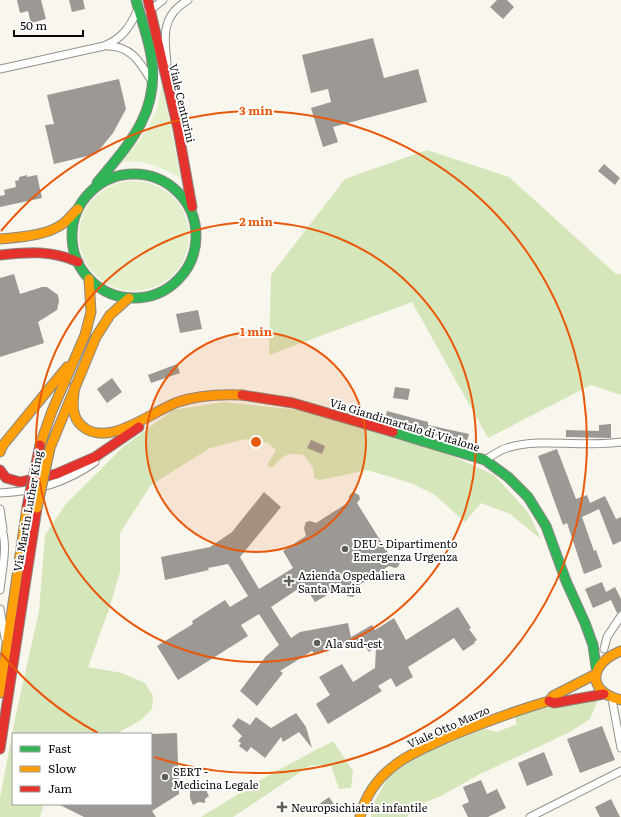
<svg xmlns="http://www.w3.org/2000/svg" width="621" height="817" font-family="Literata,serif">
  <rect width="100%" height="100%" fill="#f9f6ed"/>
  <!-- green -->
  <path fill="#e4efcc" d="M162 84 181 179C159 166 147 160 122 162L146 132 157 109Z
    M79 236a55 55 0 1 1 110 0a55 55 0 1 1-110 0Z"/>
  <!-- forest -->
  <path fill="#d5e6ba" d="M427 150 509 177 616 274H621V395L591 385 488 438 412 302 269 355 271 275 345 179Z
    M224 402 327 413 413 438 494 475 528 512 541 539 510 514 481 503 465 522 435 495 411 483 367 470 320 480 314 478 313 468 304 455C287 452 283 455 272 468L267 465 276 450 268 443 245 439 210 448 151 485 120 533V572L110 606 88 667 122 673 145 683 153 696 152 709 141 720 116 734H13V804H44L40 817H0V798L16 714 39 611 45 535 65 505 123 447 173 410Z
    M598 700 590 719 570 732 480 774 441 796 413 807 407 817H371L373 804 392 771 428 751 485 729 497 732 517 724 515 716 525 711Z
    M333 741 353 771 351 788 339 789 331 766 311 765 233 817H201L269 775Z"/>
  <!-- building -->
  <path fill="#9c9893" d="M17 0H41L46 19 31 23 28 11 20 13Z
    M69 0H83L85 9 72 12Z
    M497 0H507L514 7 503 19 490 7Z
    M373 38 384 78 418 69 427 102 333 127 338 142 323 147 311 108 331 102 328 89 311 93 302 55Z
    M119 79 126 109 113 133 96 154 54 164 45 125 54 124 47 95Z
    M604 164 620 178 615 185 598 171Z
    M27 175V177L37 175 42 198 0 207V196L5 195 4 190 16 187 15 181 19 180V177Z
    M14 274 20 294 42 287H47L58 295 59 301 57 310 38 322 44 343 0 357V278Z
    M198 310 202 329 180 333 176 314Z
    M177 364 180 373 151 383 148 375Z
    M112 378 122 392 107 403 97 389Z
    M395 387 410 389 408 400 393 398Z
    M387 411 428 422V425L469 434 466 444 384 422Z
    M611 424V438L566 437V430L599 431V425Z
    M311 440 325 446 322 454 307 448Z
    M557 449 576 499 587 495 590 503 605 496 616 519 621 517V541L613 545 599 509 582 517 594 551 596 550 602 567 584 574 567 523 563 525 538 456Z
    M264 492 281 507 240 557 259 589 293 568 283 551 306 536 304 528 306 522 310 521 316 523 349 502V496L353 492 359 495 360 499 357 503 390 556H397L401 560 398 567 395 568 389 566 356 587V593L353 597 347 596 341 587 315 602 304 585 271 607 291 638 300 632 348 623 351 637 372 625 375 630 394 618 406 640 458 607 471 628 469 629 477 640 474 642 475 643 463 651 454 638 408 667 413 677 396 687 391 678 378 686 382 691 328 724 316 704 330 695 319 677 342 664 353 682 375 668 376 647 369 652 363 643 314 653 312 651 280 671 283 673 257 706 240 691 266 656 279 645 259 614 241 625 248 636 178 680 157 646 193 624 192 621 225 600 230 607 248 596 228 564 208 568 209 570 165 580 161 557 210 547 232 532Z
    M602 582 606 592 615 587 621 599V611L617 613 611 600 593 608 585 589Z
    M296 713 306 727 312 748 299 732 283 742 281 737 265 758 251 747 247 752 239 746 241 743 238 741 242 736 232 726 238 718 250 725 256 717 271 728Z
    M602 726 615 760 580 773 567 739Z
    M177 733 179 794 152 811 156 817H84L58 804H151V734Z
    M544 752 553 775 527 786 518 763Z
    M481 780 487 794 497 789 506 808 488 817H468L462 805 469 802 463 787Z
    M190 790H206L209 796 205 799V803L199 802 193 805 190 798Z
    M329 797 336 807 325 815 318 805Z
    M611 799 620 817H600L595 807Z"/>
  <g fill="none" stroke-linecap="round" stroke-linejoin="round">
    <!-- street casing -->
    <g stroke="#92908c" stroke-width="9">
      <path id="street" d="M149 11 163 0
        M108 46C131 46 140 62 151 80
        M167 63C164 36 161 16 188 0
        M0 69 104 46C123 38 130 27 138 9
        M485 460C492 456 499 450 507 448 543 437 583 448 621 442
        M0 493C36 491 66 483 95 462
        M0 509 3 529
        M0 524C9 543 2 570 0 590
        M0 609 5 638
        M604 649 607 637 621 616
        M612 699 621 748
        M530 817 621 771"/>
    </g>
    <!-- fast casing -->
    <g stroke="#888783" stroke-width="11">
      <path id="fast" d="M72 236a62 62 0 1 1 124 0a62 62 0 1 1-124 0Z
        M97 183C128 145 158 115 152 62 150 41 141 20 136 0
        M393 432 485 460 508 477 528 497 546 526 566 581 585 623 593 645 596 667"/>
    </g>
    <!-- slow casing -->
    <g stroke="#888783" stroke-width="11">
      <path id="slow" d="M0 239C21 237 47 236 64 223 69 219 73 213 78 209
        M75 386C73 400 70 416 82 426 108 449 152 411 178 402 198 395 221 394 242 395
        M40 445 52 411 85 335 91 312 89 279
        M50 448 96 337 110 315 129 298
        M0 452 3 445 67 367
        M621 651C590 663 585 691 621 700
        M0 693 27 507
        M360 817C365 796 378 778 395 765 410 753 429 746 446 738 480 724 514 711 549 701L553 696 594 675"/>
    </g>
    <!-- jam casing -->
    <g stroke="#888783" stroke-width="11">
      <path id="jam" d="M148 0 178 129 192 207
        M0 255C28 252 52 250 78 262
        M242 395 293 403 393 432
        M0 470 6 478 20 482 56 474 95 457 139 427
        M549 701 554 703 604 694
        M0 749 37 508"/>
    </g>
    <!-- street -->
    <use href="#street" stroke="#fefefc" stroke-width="7"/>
    <!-- fast -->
    <use href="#fast" stroke="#30b455" stroke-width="9"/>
    <!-- slow -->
    <use href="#slow" stroke="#ff9f0a" stroke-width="9"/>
    <!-- jam -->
    <use href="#jam" stroke="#e5322d" stroke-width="9"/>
    <!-- slow-bridge casing -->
    <g stroke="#7f7e7a" stroke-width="11" stroke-linecap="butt">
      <path id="slow-bridge" d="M37 508 50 448"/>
    </g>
    <!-- jam-bridge casing -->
    <g stroke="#7f7e7a" stroke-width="11" stroke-linecap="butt">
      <path id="jam-bridge" d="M27 507 40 445"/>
    </g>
    <!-- slow-bridge -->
    <use href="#slow-bridge" stroke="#ff9f0a" stroke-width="9"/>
    <!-- jam-bridge -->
    <use href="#jam-bridge" stroke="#e5322d" stroke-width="9"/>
  </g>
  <!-- distance rings -->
  <circle cx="256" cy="442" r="110" fill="#e8590c" fill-opacity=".12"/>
  <g fill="none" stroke="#e8590c" stroke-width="2">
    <circle cx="256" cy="442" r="110"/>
    <circle cx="256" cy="442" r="220"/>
    <path d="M98 733A331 331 0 0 1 1 653M1 231A331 331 0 1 1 154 757"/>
  </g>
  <!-- markers -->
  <g fill="#5e5d59" stroke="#fff" stroke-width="1.5">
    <circle cx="345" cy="549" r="4"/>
    <path d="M287 575h4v4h4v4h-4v4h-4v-4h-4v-4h4z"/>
    <circle cx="317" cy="643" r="4"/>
    <circle cx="165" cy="777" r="4"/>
    <path d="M280 801h4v4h4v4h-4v4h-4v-4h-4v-4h4z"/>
  </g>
  <g text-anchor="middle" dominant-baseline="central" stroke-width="4" stroke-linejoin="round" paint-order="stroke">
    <!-- street labels -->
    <g font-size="11" fill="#0a0a0a" stroke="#fff">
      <text transform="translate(183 103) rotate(77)">Viale Centurini</text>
      <text transform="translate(405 424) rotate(17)">Via Giandimartalo di Vitalone</text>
      <text transform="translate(27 511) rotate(-80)">Via Martin Luther King</text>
      <text transform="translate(448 726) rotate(-24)">Viale Otto Marzo</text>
    </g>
    <!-- poi labels -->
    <g font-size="11" fill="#0a0a0a" stroke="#fff" text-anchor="start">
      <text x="353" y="543">DEU - Dipartimento<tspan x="353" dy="13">Emergenza Urgenza</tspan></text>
      <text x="298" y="575">Azienda Ospedaliera<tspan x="298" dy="13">Santa Maria</tspan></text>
      <text x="325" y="643">Ala sud-est</text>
      <text x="173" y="771">SERT -<tspan x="173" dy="13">Medicina Legale</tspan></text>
      <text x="291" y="807">Neuropsichiatria infantile</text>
    </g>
  </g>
  <circle cx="256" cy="442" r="6" fill="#e8590c" stroke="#fff" stroke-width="2"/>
  <g font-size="12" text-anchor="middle" font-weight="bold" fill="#e8590c" stroke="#fff" stroke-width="4" stroke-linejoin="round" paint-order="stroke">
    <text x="256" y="115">3 min</text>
    <text x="256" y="226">2 min</text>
    <text x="256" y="336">1 min</text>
  </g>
  <!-- legend -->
  <rect x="12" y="733" width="140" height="72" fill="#ffffff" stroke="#9d9d9d"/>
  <rect x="20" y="746" width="20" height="6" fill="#30b455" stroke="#9d9d9d"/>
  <text x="48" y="753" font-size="12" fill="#0a0a0a">Fast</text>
  <rect x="20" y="766" width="20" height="6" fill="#ff9f0a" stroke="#9d9d9d"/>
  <text x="48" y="773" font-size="12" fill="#0a0a0a">Slow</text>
  <rect x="20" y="786" width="20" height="6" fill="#e5322d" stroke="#9d9d9d"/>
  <text x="48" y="793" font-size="12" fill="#0a0a0a">Jam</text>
  <!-- scale -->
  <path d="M14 30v6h69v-6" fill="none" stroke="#0a0a0a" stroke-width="2"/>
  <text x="20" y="30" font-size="12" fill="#0a0a0a" stroke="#ffffff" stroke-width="3" paint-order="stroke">50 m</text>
</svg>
